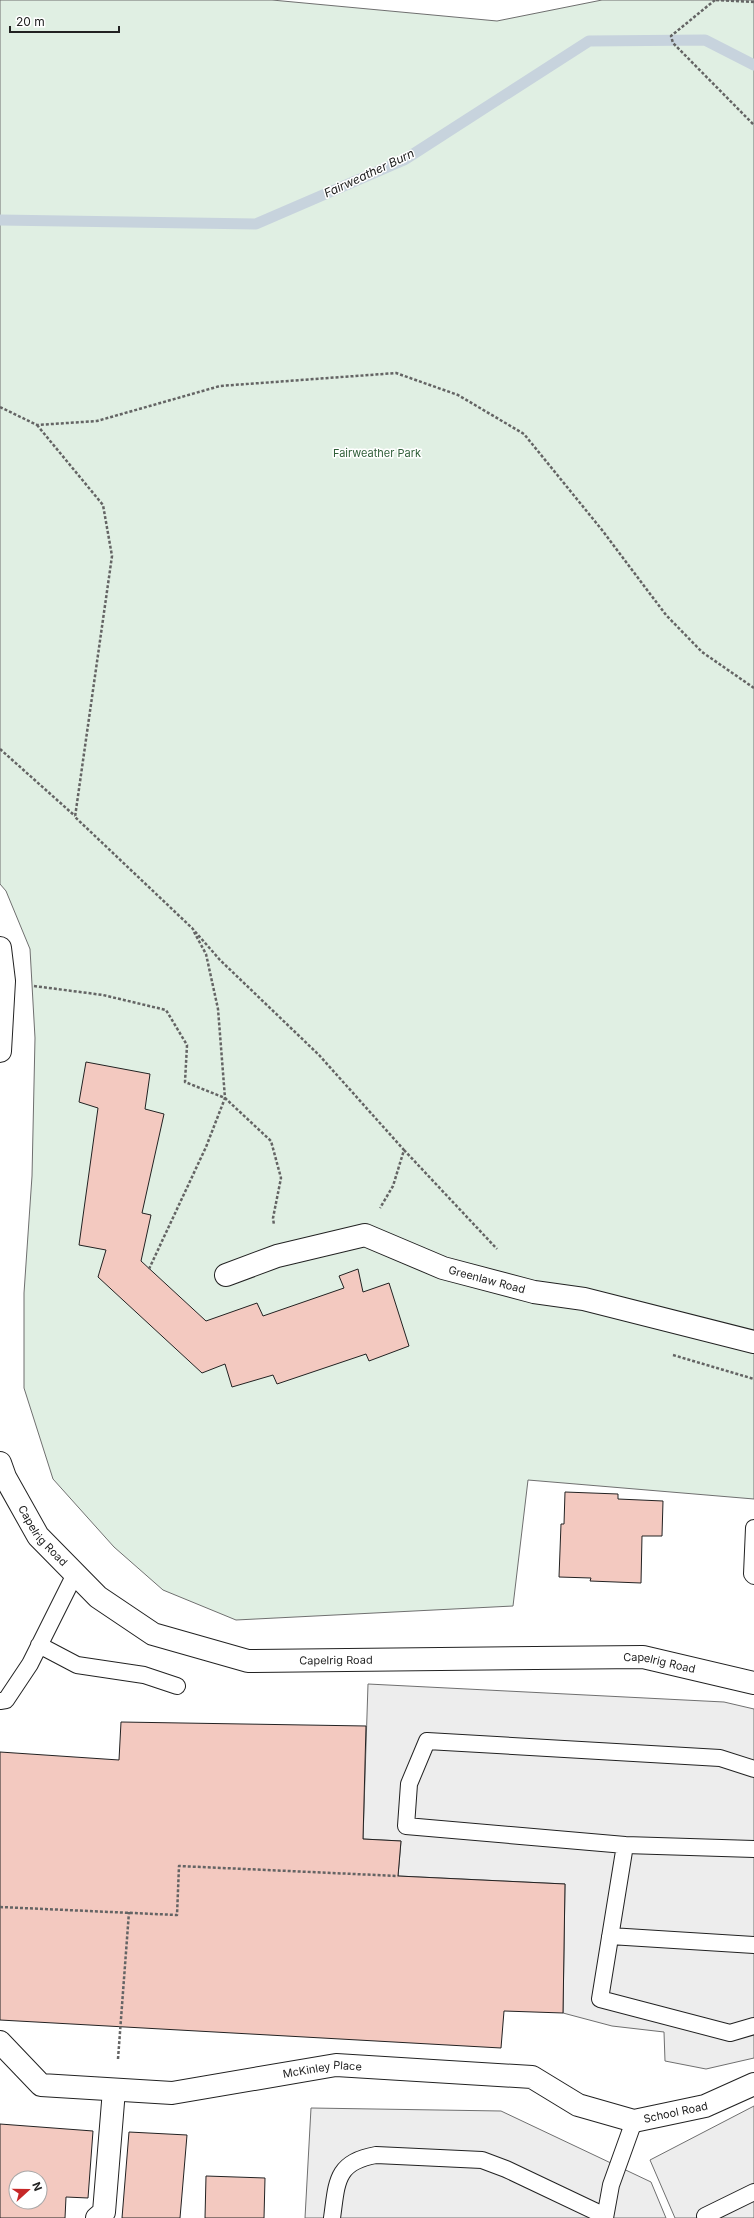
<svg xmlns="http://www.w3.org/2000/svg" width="754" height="2218" font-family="Inter,sans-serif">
  <rect width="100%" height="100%" fill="#fff"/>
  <!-- green -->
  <path fill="#e0efe3" stroke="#6f6f6f" d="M0 0H272L497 21 602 0H754V1499L528 1480 513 1606 236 1620 163 1590 114 1547 53 1479 24 1388V1293L32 1176 35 1038 30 949 6 891 0 884Z"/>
  <!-- parking -->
  <path fill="#ededed" stroke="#6f6f6f" d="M368 1684 724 1702 754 1709V2058L706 2069 665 2061 664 2032 612 2026 563 2013 565 1884 398 1876 401 1841 363 1839Z
    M754 2106V2218H675L650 2160Z
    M311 2108 501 2111 651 2182 666 2218H305Z"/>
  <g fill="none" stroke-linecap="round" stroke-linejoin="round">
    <!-- stream -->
    <path stroke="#c7d3dd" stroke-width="11" d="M0 220 256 224 404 160 589 41 705 40 754 65"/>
  </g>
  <!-- building -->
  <path fill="#f3c9c0" stroke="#222" fill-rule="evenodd" d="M86 1062 150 1074 145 1109 164 1114 142 1213 151 1215 141 1261 206 1321 257 1303 263 1316 344 1288 339 1276 358 1269 363 1292 389 1283 409 1346 369 1361 366 1354 277 1384 273 1375 232 1387 225 1364 202 1373 98 1277 106 1250 79 1245 98 1108 79 1102Z
    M565 1492 618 1494V1499L663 1501 662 1536H642L641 1583 590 1581 591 1578 559 1577 561 1524H564Z
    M121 1722 366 1726 363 1839 401 1841 398 1876 565 1884 563 2013 504 2011 501 2048 0 2020V1752L119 1760Z
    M0 2124 93 2131 88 2198 66 2197 65 2218H0ZM16 2178H40V2202H16Z
    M129 2132 187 2135 180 2218H122Z
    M206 2176 265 2178 264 2218H205Z"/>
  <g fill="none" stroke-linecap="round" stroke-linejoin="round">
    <!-- lane casing -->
    <g stroke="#222" stroke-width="18">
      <path id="lane" d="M754 1528 752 1574 754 1576
        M39 1645 77 1665 144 1675 177 1686
        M0 1701 6 1700 30 1664 75 1574
        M754 1769 720 1758 427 1741 409 1784 406 1826 625 1845 600 1999 730 2033 754 2026
        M625 1845 754 1849
        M610 1936 754 1945
        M332 2218C337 2183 335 2162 376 2155L482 2160 506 2169 605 2216
        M605 2218 611 2185 634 2121
        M706 2218 705 2216 754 2192"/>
    </g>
    <!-- street casing -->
    <g stroke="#222" stroke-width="24">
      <g id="street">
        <path id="s1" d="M226 1275 277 1256 365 1235 443 1268 534 1292 584 1299 754 1342"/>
        <path id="s2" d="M0 2042 41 2085 172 2093 336 2065 532 2077 578 2105 634 2121 705 2106 754 2084"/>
        <path d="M97 2218 104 2212 114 2090"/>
      </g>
    </g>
    <!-- secondary casing -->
    <g stroke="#222" stroke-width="24">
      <g id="secondary">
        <path d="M0 948 4 981 0 1051"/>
        <path id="s3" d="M0 1463 5 1477 38 1536 98 1597 153 1634 248 1661 643 1657 754 1683"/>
      </g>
    </g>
    <!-- path -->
    <path stroke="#646464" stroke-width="2.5" stroke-dasharray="3 2" stroke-linecap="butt" d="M715 0 671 36 673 43 754 125
      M716 0 754 2
      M0 407 37 425 97 421 220 386 396 373 458 395 524 434 602 530 666 615 702 652 754 688
      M37 425 103 505 112 556 75 817 192 928 220 960 319 1055 404 1150 393 1186 380 1208
      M0 749 75 816
      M34 986 103 995 166 1010 187 1045 185 1082 225 1098 271 1141 281 1178 273 1218 274 1225
      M404 1150 497 1249
      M149 1269 206 1147 225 1098 218 1009 206 954 194 932
      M673 1355 754 1379
      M0 1907 177 1915 179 1866 398 1876
      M118 2059 129 1912"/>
    <!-- lane -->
    <use href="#lane" stroke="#fff" stroke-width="16"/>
    <!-- street -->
    <use href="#street" stroke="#fff" stroke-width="22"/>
    <!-- secondary -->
    <use href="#secondary" stroke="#fff" stroke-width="22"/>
  </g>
  <g text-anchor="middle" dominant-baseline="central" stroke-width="3" stroke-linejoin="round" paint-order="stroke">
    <!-- park labels -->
    <g font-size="11" fill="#2f5e38" stroke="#fff">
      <text x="377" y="453">Fairweather Park</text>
    </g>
    <!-- street labels -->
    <g font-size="11" fill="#222" stroke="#fff">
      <text stroke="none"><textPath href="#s1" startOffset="275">Greenlaw Road</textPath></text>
      <text stroke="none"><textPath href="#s3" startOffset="85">Capelrig Road</textPath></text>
      <text stroke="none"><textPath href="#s3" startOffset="421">Capelrig Road</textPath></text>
      <text stroke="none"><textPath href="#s3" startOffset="745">Capelrig Road</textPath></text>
      <text stroke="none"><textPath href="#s2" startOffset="343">McKinley Place</textPath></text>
      <text stroke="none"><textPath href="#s2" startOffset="708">School Road</textPath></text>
    </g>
    <!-- water labels -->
    <g font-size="12" font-style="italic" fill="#222" stroke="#fff">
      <text transform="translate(369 173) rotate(-25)">Fairweather Burn</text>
    </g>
  </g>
  <!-- north arrow -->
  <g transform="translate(28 2190) rotate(69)"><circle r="19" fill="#ffffff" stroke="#a7a7a7"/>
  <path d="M0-3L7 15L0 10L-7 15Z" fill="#c62828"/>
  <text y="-6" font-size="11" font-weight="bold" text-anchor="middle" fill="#222222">N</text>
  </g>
  <!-- scale -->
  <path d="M10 26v6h109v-6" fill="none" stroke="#222222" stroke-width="2"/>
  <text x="16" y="26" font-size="12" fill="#222222" stroke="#ffffff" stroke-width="3" paint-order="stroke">20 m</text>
</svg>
